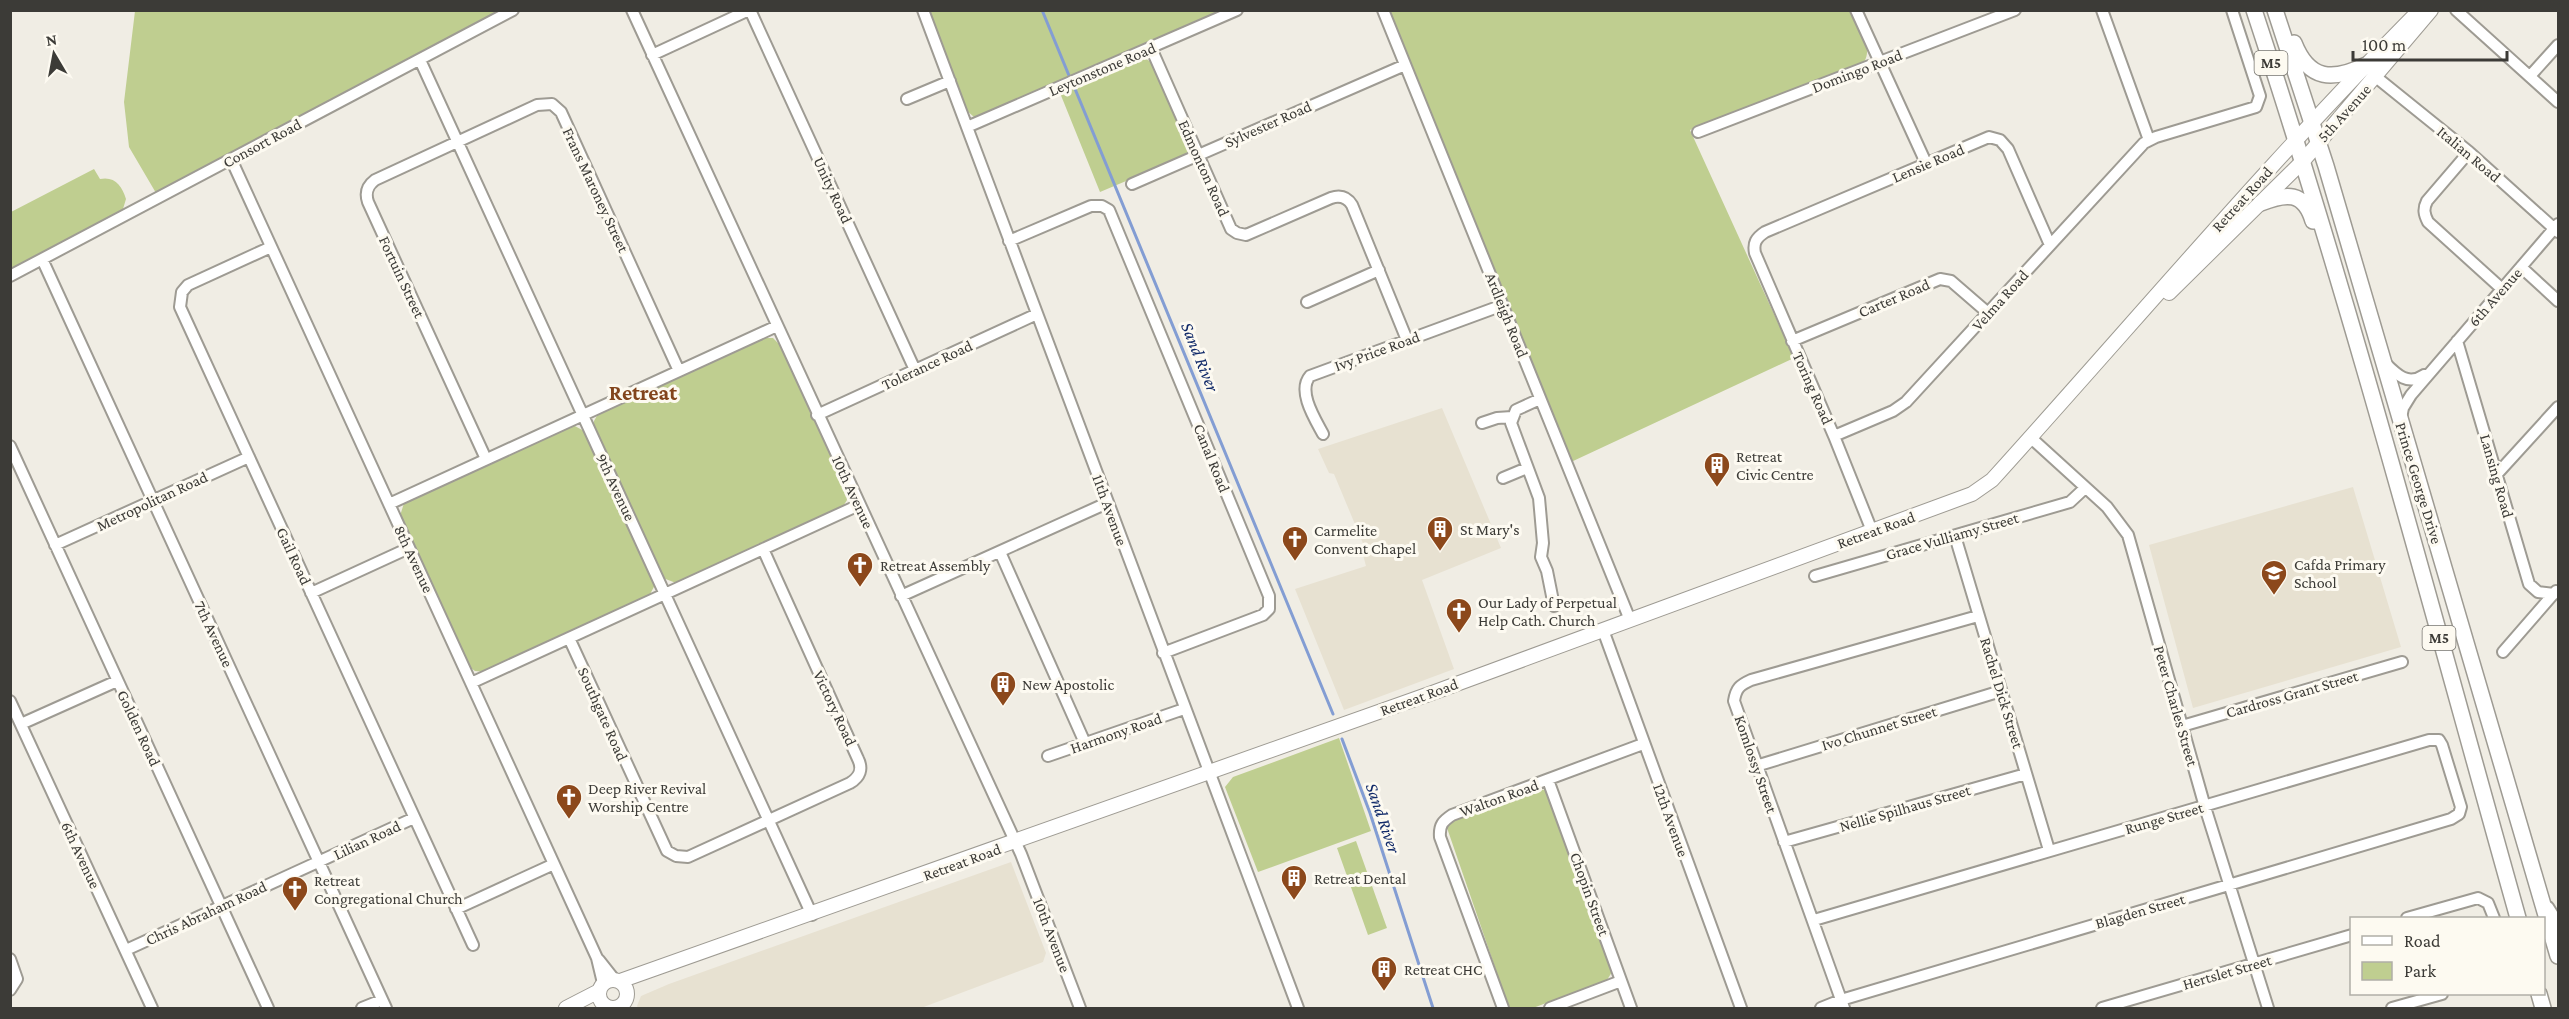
<svg xmlns="http://www.w3.org/2000/svg" width="2569" height="1019" font-family="'Crimson Pro',serif">
  <rect width="100%" height="100%" fill="#f0ede4"/>
  <!-- built -->
  <path fill="#e7e1d1" d="M1442 408 1501 548 1422 580 1454 669 1344 710 1295 589 1366 566 1363 555 1367 553 1334 474 1329 473 1318 449Z
    M2353 487 2401 647 2193 708 2149 545Z
    M1011 862 1046 953 1043 962 921 1008H638L637 1006 641 996 669 984Z"/>
  <!-- green -->
  <path fill="#bfce90" d="M135 11H503L156 193 129 147 124 102Z
    M929 11H1225L980 116 974 117 966 110Z
    M1388 11H1850C1857 25 1874 47 1864 62L1690 130 1794 358 1571 462Z
    M1138 59H1146L1153 63 1189 150 1183 157 1100 192 1060 93Z
    M94 169 100 179C115 176 122 186 126 199L123 209 11 270V212Z
    M762 338H773L779 344 848 492 847 500 842 508 676 583 663 578 594 429V421L599 412Z
    M573 425 584 431 655 585 649 596 485 672 475 671 468 666 400 516 404 503Z
    M1339 738 1371 831 1258 872 1225 787 1233 777Z
    M1535 789 1545 790 1548 794 1612 972 1607 980 1533 1008H1509L1446 825 1450 820Z
    M1356 841 1387 928 1368 935 1337 848Z"/>
  <g fill="none" stroke-linecap="round" stroke-linejoin="round">
    <!-- stream -->
    <path stroke="#839dd3" stroke-width="3" d="M1042 10 1070 78
      M1073 84 1333 714
      M1342 739 1370 813 1433 1008"/>
    <!-- street casing -->
    <g stroke="#9e9b93" stroke-width="14">
      <path id="street" d="M632 10 1021 854 1080 1008
        M750 10 915 370
        M923 10 1298 1008
        M1383 10 1630 620
        M1856 10 1926 163
        M2102 10 2149 140
        M2456 10 2558 102
        M1151 48 1231 229 1237 233 1246 235 1331 198C1340 195 1347 197 1352 205L1407 340
        M652 55 749 10
        M420 60 812 915
        M2530 76 2558 45
        M2376 77 2469 152 2558 232
        M907 99 950 81
        M967 127 1237 10
        M1698 132 2015 10
        M2469 152 2427 201C2423 209 2424 214 2428 222L2502 289
        M231 159 597 958 603 983
        M1132 184 1405 65
        M1009 241 1091 206H1102L1109 210 1269 596V609L1263 615 1163 653
        M271 247 188 285 182 292 180 307 473 945
        M42 259 386 1008
        M2521 267 2558 301
        M10 276 513 10
        M1307 302 1379 270
        M1792 341 1940 279 1951 281 1988 313
        M2457 341 2529 584 2538 592 2554 594
        M2385 363C2397 375 2408 386 2424 375
        M1540 399 1516 410 1511 423 1539 498 1543 543 1541 557 1547 571 1554 606
        M817 415 1037 314
        M2401 418 2403 408 2411 395 2558 224
        M1482 423 1497 418 1512 417
        M1323 434C1315 419 1297 391 1310 376L1503 305
        M1834 436 1893 411 1906 402 2144 143 2156 137 2256 107 2260 96 2232 10
        M2030 437 2107 507 2128 535 2205 807 2268 1008
        M10 446 268 1008
        M486 459 368 202C365 193 367 186 375 180L537 105 552 104 561 112 679 371
        M2497 474 2558 407
        M1503 478 1527 468
        M389 504 777 326
        M1872 531 1834 436 1755 253C1753 243 1756 238 1765 232L1989 137 2000 140 2008 149 2050 245
        M1955 536 2049 850
        M55 545 249 457
        M1000 552 1085 743
        M1815 576 2070 502 2085 488
        M311 593 409 548
        M901 596 1107 503
        M1603 630 1741 1008
        M569 638 667 851 676 856 688 857 850 783C860 777 863 769 858 759L763 549
        M2503 652 2556 591
        M471 683 859 505
        M10 701 152 1008
        M21 724 117 681
        M2182 726 2402 662
        M1048 756 1184 709
        M1756 766 2001 691
        M1548 780 1631 1008
        M1784 842 2026 774
        M2548 907 2558 923
        M456 909 554 864
        M2407 918 2478 898 2488 903 2494 918
        M1814 920 2429 740H2439L2442 745 2461 807 2459 814 2451 819 1841 1000 1821 1008
        M126 950 414 818
        M10 959 17 979 10 990
        M599 960 614 979
        M622 1005 624 1008
        M362 1008 382 1000
        M1503 1008 1440 837C1439 825 1443 821 1452 815L1643 744
        M1550 1008 1621 981
        M1844 1008 1734 701C1736 688 1740 685 1751 680L1978 616
        M2102 1008 2352 935
        M2392 1008 2442 994"/>
    </g>
    <!-- secondary casing -->
    <g stroke="#9e9b93" stroke-width="16">
      <path id="secondary" d="M2169 293 2303 161 2431 10
        M599 994a14 14 0 1 1 28 0a14 14 0 1 1-28 0Z
        M620 981 1432 693 1972 494 1992 480C2134 323 2270 161 2420 10
        M566 1008 599 991"/>
    </g>
    <!-- primary casing -->
    <g stroke="#9e9b93" stroke-width="18">
      <path id="primary" d="M2254 10C2353 310 2433 615 2518 918
        M2275 10 2326 166 2558 956
        M2294 43C2309 81 2333 81 2366 65
        M2261 203C2286 193 2304 191 2313 221
        M2539 994 2543 1008"/>
    </g>
    <!-- street -->
    <use href="#street" stroke="#fff" stroke-width="10"/>
    <!-- secondary -->
    <use href="#secondary" stroke="#fff" stroke-width="14"/>
    <!-- primary -->
    <use href="#primary" stroke="#fff" stroke-width="15"/>
  </g>
  <!-- icons -->
  <defs>
    <g id="building-pin" transform="scale(1.35)"><path d="M0 17L-7.5 6A9.5 9.5 0 1 1 7.5 6Z" fill="#8c481b" stroke="#fdfaf1"/><path d="M-4-6H4V6H1V3H-1V6H-4ZM-2.5-4.3h1.7v1.8h-1.7ZM.8-4.3h1.7v1.8H.8ZM-2.5-1h1.7V.8h-1.7ZM.8-1h1.7V.8H.8Z" fill="#fff"/></g>
    <g id="church-pin" transform="scale(1.35)"><path d="M0 17L-7.5 6A9.5 9.5 0 1 1 7.5 6Z" fill="#8c481b" stroke="#fdfaf1"/><path d="M-1.2-6h2.4v3.5h3.3v2.4h-3.3V6h-2.4V-.1h-3.3v-2.4h3.3Z" fill="#fff"/></g>
    <g id="school-pin" transform="scale(1.35)"><path d="M0 17L-7.5 6A9.5 9.5 0 1 1 7.5 6Z" fill="#8c481b" stroke="#fdfaf1"/><path d="M0-5L7-2L0 1L-7-2ZM-4 1L0 2.5L4 1V4Q0 6-4 4Z" fill="#fff"/></g>
  </defs>
  <g fill-rule="evenodd">
    <use href="#building-pin" x="1717" y="465"/>
    <use href="#building-pin" x="1440" y="529"/>
    <use href="#church-pin" x="1295" y="539"/>
    <use href="#church-pin" x="860" y="565"/>
    <use href="#school-pin" x="2274" y="573"/>
    <use href="#church-pin" x="1459" y="611"/>
    <use href="#building-pin" x="1003" y="684"/>
    <use href="#church-pin" x="569" y="797"/>
    <use href="#building-pin" x="1294" y="878"/>
    <use href="#church-pin" x="295" y="889"/>
    <use href="#building-pin" x="1384" y="969"/>
  </g>
  <g text-anchor="middle" dominant-baseline="central" stroke-width="6" stroke-linejoin="round" paint-order="stroke">
    <!-- shield labels -->
    <g fill="#fdfaf1" stroke="#76746f" stroke-width="1.5">
      <rect x="2254.5" y="51" width="33" height="24" rx="4.5"/>
      <rect x="2422.5" y="626" width="33" height="24" rx="4.5"/>
    </g>
    <g font-size="15" font-weight="bold" fill="#3c3b37">
      <text x="2271" y="63">M5</text>
      <text x="2439" y="638">M5</text>
    </g>
    <!-- street labels -->
    <g font-size="16" fill="#3c3b37" stroke="#fdfaf1">
      <text transform="translate(1102 69) rotate(-23)">Leytonstone Road</text>
      <text transform="translate(1857 71) rotate(-21)">Domingo Road</text>
      <text transform="translate(2344 113) rotate(-48)">5th Avenue</text>
      <text transform="translate(1268 124) rotate(-24)">Sylvester Road</text>
      <text transform="translate(262 143) rotate(-28)">Consort Road</text>
      <text transform="translate(2469 154) rotate(40)">Italian Road</text>
      <text transform="translate(1928 163) rotate(-23)">Lensie Road</text>
      <text transform="translate(1204 168) rotate(66)">Edmonton Road</text>
      <text transform="translate(596 190) rotate(65)">Frans Maroney Street</text>
      <text transform="translate(833 190) rotate(65)">Unity Road</text>
      <text transform="translate(2242 199) rotate(-48)">Retreat Road</text>
      <text transform="translate(402 277) rotate(65)">Fortuin Street</text>
      <text transform="translate(2495 297) rotate(-49)">6th Avenue</text>
      <text transform="translate(1894 298) rotate(-23)">Carter Road</text>
      <text transform="translate(2000 300) rotate(-48)">Velma Road</text>
      <text transform="translate(1507 315) rotate(68)">Ardleigh Road</text>
      <text transform="translate(1377 351) rotate(-20)">Ivy Price Road</text>
      <text transform="translate(927 365) rotate(-25)">Tolerance Road</text>
      <text transform="translate(1813 388) rotate(66)">Toring Road</text>
      <text transform="translate(1212 458) rotate(68)">Canal Road</text>
      <text transform="translate(2497 476) rotate(74)">Lansing Road</text>
      <text transform="translate(2419 483) rotate(73)">Prince George Drive</text>
      <text transform="translate(616 487) rotate(65)">9th Avenue</text>
      <text transform="translate(853 492) rotate(65)">10th Avenue</text>
      <text transform="translate(152 501) rotate(-25)">Metropolitan Road</text>
      <text transform="translate(1110 510) rotate(70)">11th Avenue</text>
      <text transform="translate(1876 530) rotate(-20)">Retreat Road</text>
      <text transform="translate(1952 536) rotate(-16)">Grace Vulliamy Street</text>
      <text transform="translate(294 556) rotate(65)">Gail Road</text>
      <text transform="translate(414 559) rotate(65)">8th Avenue</text>
      <text transform="translate(214 634) rotate(65)">7th Avenue</text>
      <text transform="translate(2002 693) rotate(73)">Rachel Dick Street</text>
      <text transform="translate(2292 694) rotate(-16)">Cardross Grant Street</text>
      <text transform="translate(1419 697) rotate(-20)">Retreat Road</text>
      <text transform="translate(2176 706) rotate(74)">Peter Charles Street</text>
      <text transform="translate(835 708) rotate(65)">Victory Road</text>
      <text transform="translate(603 714) rotate(66)">Southgate Road</text>
      <text transform="translate(139 728) rotate(65)">Golden Road</text>
      <text transform="translate(1879 728) rotate(-17)">Ivo Chunnet Street</text>
      <text transform="translate(1116 733) rotate(-19)">Harmony Road</text>
      <text transform="translate(1756 764) rotate(71)">Komlossy Street</text>
      <text transform="translate(1499 798) rotate(-20)">Walton Road</text>
      <text transform="translate(1905 808) rotate(-16)">Nellie Spilhaus Street</text>
      <text transform="translate(2164 818) rotate(-16)">Runge Street</text>
      <text transform="translate(1671 820) rotate(70)">12th Avenue</text>
      <text transform="translate(367 840) rotate(-25)">Lilian Road</text>
      <text transform="translate(81 855) rotate(65)">6th Avenue</text>
      <text transform="translate(962 862) rotate(-20)">Retreat Road</text>
      <text transform="translate(1590 894) rotate(70)">Chopin Street</text>
      <text transform="translate(2140 911) rotate(-16)">Blagden Street</text>
      <text transform="translate(206 913) rotate(-25)">Chris Abraham Road</text>
      <text transform="translate(1052 935) rotate(69)">10th Avenue</text>
      <text transform="translate(2227 972) rotate(-16)">Hertslet Street</text>
    </g>
    <!-- poi labels -->
    <g font-size="16" fill="#3c3b37" stroke="#fdfaf1" text-anchor="start">
      <text x="1736" y="456">Retreat<tspan x="1736" dy="18">Civic Centre</tspan></text>
      <text x="1460" y="529">St Mary's</text>
      <text x="1314" y="530">Carmelite<tspan x="1314" dy="18">Convent Chapel</tspan></text>
      <text x="2294" y="564">Cafda Primary<tspan x="2294" dy="18">School</tspan></text>
      <text x="880" y="565">Retreat Assembly</text>
      <text x="1478" y="602">Our Lady of Perpetual<tspan x="1478" dy="18">Help Cath. Church</tspan></text>
      <text x="1022" y="684">New Apostolic</text>
      <text x="588" y="788">Deep River Revival<tspan x="588" dy="18">Worship Centre</tspan></text>
      <text x="1314" y="878">Retreat Dental</text>
      <text x="314" y="880">Retreat<tspan x="314" dy="18">Congregational Church</tspan></text>
      <text x="1404" y="969">Retreat CHC</text>
    </g>
    <!-- water labels -->
    <g font-size="18" font-style="italic" fill="#112a69" stroke="#fdfaf1">
      <text transform="translate(1200 357) rotate(68)">Sand River</text>
      <text transform="translate(1383 818) rotate(71)">Sand River</text>
    </g>
    <!-- district labels -->
    <g font-size="22" font-weight="bold" fill="#82441c" stroke="#fdfaf1">
      <text x="643" y="392">Retreat</text>
    </g>
  </g>
  <!-- border -->
  <rect width="2569" height="1019" fill="none" stroke="#3c3b37" stroke-width="24"/>
  <!-- legend -->
  <rect x="2350" y="917" width="195" height="78" fill="#fdfaf1" stroke="#b0aea7" stroke-width="1.5"/>
  <rect x="2362" y="936" width="30" height="9" fill="#ffffff" stroke="#b0aea7" stroke-width="1.5"/>
  <text x="2404" y="947" font-size="18" fill="#3c3b37">Road</text>
  <rect x="2362" y="962" width="30" height="18" fill="#bfce90" stroke="#b0aea7" stroke-width="1.5"/>
  <text x="2404" y="977" font-size="18" fill="#3c3b37">Park</text>
  <!-- north arrow -->
  <g transform="translate(54 54) rotate(350)" stroke="#fdfaf1" stroke-width="4.5" paint-order="stroke">
  <path d="M0-4.5L10 22L0 15L-10 22Z" fill="#3c3b37"/>
  <text y="-9" font-size="16" font-weight="bold" text-anchor="middle" fill="#3c3b37">N</text>
  </g>
  <!-- scale -->
  <path d="M2353 51v9h154v-9" fill="none" stroke="#3c3b37" stroke-width="3"/>
  <text x="2362" y="51" font-size="18" fill="#3c3b37" stroke="#fdfaf1" stroke-width="4.5" paint-order="stroke">100 m</text>
</svg>
